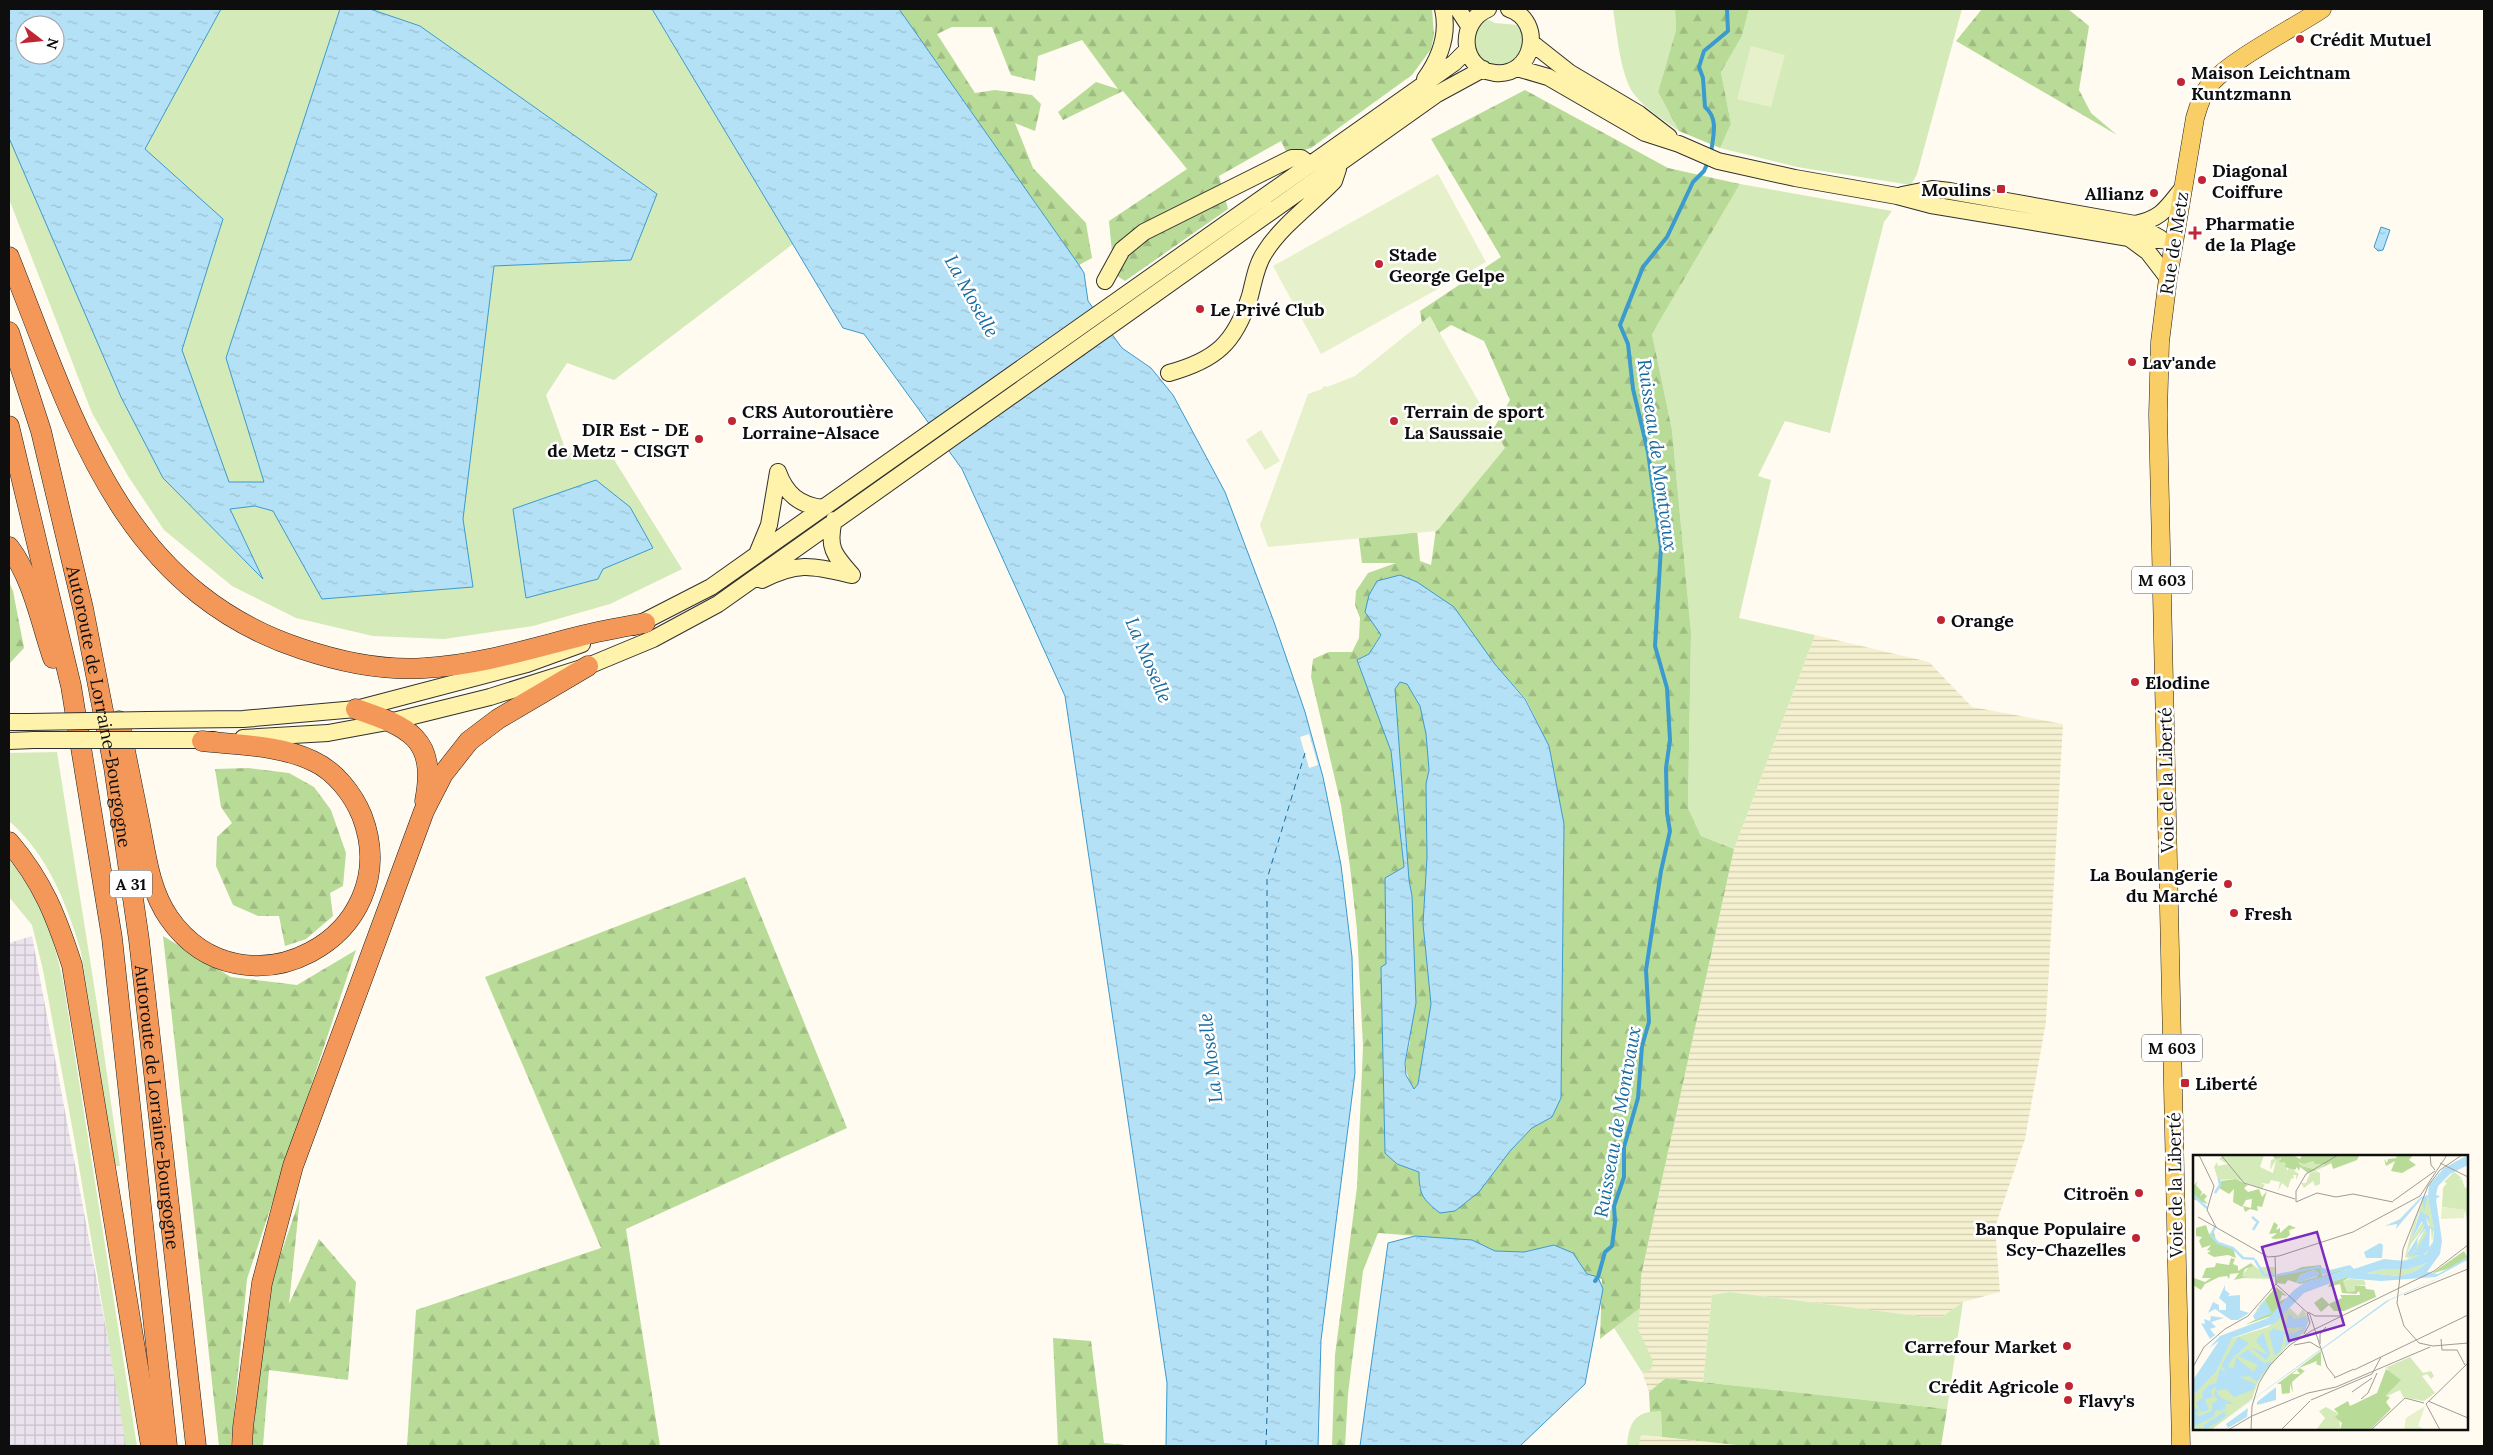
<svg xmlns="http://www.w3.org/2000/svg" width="2493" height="1455" font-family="Lora,serif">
  <defs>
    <pattern id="industrial-grid" width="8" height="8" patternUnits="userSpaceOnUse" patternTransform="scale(1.25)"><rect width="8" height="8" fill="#ebe3ed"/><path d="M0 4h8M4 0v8" fill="none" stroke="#c8c2ca"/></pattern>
    <pattern id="farmland-rules" width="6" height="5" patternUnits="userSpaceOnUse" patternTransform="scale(1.25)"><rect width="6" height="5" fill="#f5f0d0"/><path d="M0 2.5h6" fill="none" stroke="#d1cdb1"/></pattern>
    <pattern id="forest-firs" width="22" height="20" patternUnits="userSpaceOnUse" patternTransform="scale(1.25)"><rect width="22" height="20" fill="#b9db98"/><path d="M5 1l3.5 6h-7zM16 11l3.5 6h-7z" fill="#9ebb82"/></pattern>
    <pattern id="water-ripples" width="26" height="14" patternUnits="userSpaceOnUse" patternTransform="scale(1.25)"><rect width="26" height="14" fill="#b5e1f6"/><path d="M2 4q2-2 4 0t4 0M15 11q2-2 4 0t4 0" fill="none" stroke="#9ac0d2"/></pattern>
  </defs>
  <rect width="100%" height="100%" fill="#fffbf0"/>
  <!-- industrial -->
  <path fill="url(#industrial-grid)" d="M32 936 128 1446H9V943Z"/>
  <!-- farmland -->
  <path fill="url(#farmland-rules)" d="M1815 635 1929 662 1972 707 2063 724 2046 1022 2025 1139 1995 1227 2000 1292 1963 1302 1942 1317H1926L1730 1292 1712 1295 1703 1382 1666 1378 1649 1392 1642 1372 1651 1370 1638 1329 1641 1276 1734 849Z
    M1641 1435 1746 1446H1639Z"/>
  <!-- grass -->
  <path fill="#d5eab9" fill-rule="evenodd" d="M9 9H652L793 244 614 380 567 363 546 395 567 454 605 445 682 569 610 604 533 626 444 639 373 636 296 618 232 586 164 530 128 476 92 413 9 199ZM25 25H55V55H25Z
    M1613 9H1675L1676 30 1658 92 1679 131C1664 120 1646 110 1634 94 1620 75 1617 33 1613 9Z
    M1749 9H1962L1917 174 1911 185 1797 167 1720 148 1731 124 1721 72 1742 36Z
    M1487 19 1495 23 1518 25C1524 35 1526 44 1519 54 1495 85 1453 42 1487 19Z
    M1740 184 1892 211 1884 222 1830 433 1785 421 1758 476 1771 480 1739 618 1815 635 1734 849 1701 836 1688 808 1691 632 1672 430 1652 334Z
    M57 752 97 1004 120 1166H115L81 952C67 904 48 855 9 821V753Z
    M9 859C41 901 52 930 63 981L137 1446H126L74 1137 43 970 32 925 9 897Z
    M1730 1292 1926 1317H1942L1963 1302 1947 1409 1703 1382 1712 1295Z
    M1640 1308 1638 1329 1653 1361 1651 1370 1642 1372 1614 1328Z
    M1661 1411 1662 1437 1641 1435 1639 1446H1627C1629 1422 1635 1411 1661 1411Z"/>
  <!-- forest -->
  <path fill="url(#forest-firs)" fill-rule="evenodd" d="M899 9H1432L1434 35 1431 49 1412 75 1311 148 1288 155 1281 141 1219 176 1228 209 1125 281 1114 274 1109 221 1187 169 1123 91 1063 120 1058 112 1096 82 1118 89 1082 40 1038 56 1035 81 1011 75 992 27H952L937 34 975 93 995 90 1032 95 1041 104 1035 131 1015 123 1033 168 1086 223 1092 258 1079 265Z
    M1675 9H1749L1742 36 1721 72 1731 124 1720 148 1679 131 1658 92 1676 30Z
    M1982 9H2068L2089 26 2079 90 2091 113 2117 135 1956 41Z
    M1525 90 1668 168 1740 184 1652 334 1672 430 1691 632 1688 808 1701 836 1734 849 1641 1276 1640 1308 1600 1339 1602 1279 1587 1274 1573 1253 1554 1245 1524 1252 1495 1251 1471 1240 1378 1233 1363 1271 1348 1394 1345 1446H1332L1335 1355 1357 1187 1363 1046 1357 930 1350 867 1341 805 1311 677 1313 659 1329 652H1352L1359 638 1360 618 1355 605 1356 591 1368 573 1396 563H1362L1357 524 1416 520 1420 561 1431 565 1436 529 1510 400 1484 341 1451 325 1425 342 1420 311 1501 257 1431 139ZM1381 634 1494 663 1526 699 1549 746 1564 824 1561 1098 1552 1117 1532 1128 1510 1151 1419 1188V1172L1397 1164 1385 1153 1381 967 1386 964 1385 878 1404 867 1391 750 1357 660 1369 654Z
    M9 582 13 591 24 648 9 664Z
    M1400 682 1407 684 1420 705 1426 734 1429 770 1426 784 1427 857 1423 924 1431 1004 1418 1084 1414 1089C1403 1069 1405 1063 1410 1042L1412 896 1409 880 1395 689Z
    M248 768 289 773 314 787 331 810 346 853 343 886 330 893 333 916 306 939 285 946 279 916H258L233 905 216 866 217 837 232 823 221 807 215 769Z
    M745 877 847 1128 626 1229 660 1446H407L416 1310 601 1248 485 977Z
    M163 936 231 977 297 985 356 950 247 1279 231 1446H219Z
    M300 1198 289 1304 319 1239 356 1282 348 1380 269 1370 263 1446H248L271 1283Z
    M1053 1338 1091 1341 1104 1443 1137 1446H1058Z
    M1666 1378 1947 1409 1941 1446H1746L1662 1437 1661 1411 1650 1412 1649 1392Z"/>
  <!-- pitch -->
  <path fill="#e6f1cb" d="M1751 46 1785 55 1771 107 1737 99Z
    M1438 174 1486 262 1321 354 1273 266Z
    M1430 316 1505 448 1437 531 1268 547 1260 525 1308 394 1322 389 1324 386 1327 387 1355 376Z
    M1261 430 1280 461 1265 470 1246 440Z"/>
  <!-- water -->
  <path fill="url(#water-ripples)" stroke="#3b9ace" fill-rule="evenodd" d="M9 9H221L145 149 223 219 182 350 229 482H264L226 358 340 9H370L420 26 657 194 631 260 494 266 463 519 473 587 322 599 273 511 255 506 230 509 263 579 163 478 121 397 9 138ZM25 25H55V55H25Z
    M652 9H899L1079 265 1084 273 1088 301 1122 348 1151 368 1173 395 1225 492 1274 622 1305 712 1323 777 1341 865 1352 957 1355 1073 1321 1340 1318 1446H1166L1167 1383 1065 696 962 469 864 334 843 328Z
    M2381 227 2390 230 2383 250 2378 251 2374 247Z
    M596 480 630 507 653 548 603 569 598 579 526 598 513 509Z
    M1400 575 1417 582 1454 607 1494 663 1525 699 1549 746 1564 824 1561 1098 1552 1117 1532 1128 1510 1151 1479 1192 1455 1211 1440 1213C1422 1199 1419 1194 1419 1172L1397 1164 1385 1153 1381 967 1386 964 1385 878 1404 867 1391 751 1357 660 1369 654 1381 635 1365 612 1369 595 1377 581ZM1400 682 1407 684 1420 706 1426 734 1429 770 1426 784 1427 857 1423 924 1431 1004 1418 1084 1414 1089 1406 1075 1405 1063 1416 1003 1412 896 1409 880 1395 689Z
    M1415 1236 1472 1240 1495 1251 1524 1252 1554 1245 1573 1253 1587 1274 1598 1277 1603 1289 1585 1384 1520 1446H1360L1388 1243Z"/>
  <!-- pier -->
  <path fill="#fffbf0" d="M1309 734 1318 765 1309 768 1300 737Z"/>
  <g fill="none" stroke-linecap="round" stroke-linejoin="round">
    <!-- stream -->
    <path stroke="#3b9ace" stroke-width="4" d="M1711 153C1713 136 1719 119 1705 107L1703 78 1699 67 1704 51 1728 31 1727 9
      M1595 1281 1598 1277 1605 1252 1612 1246 1615 1222 1614 1206 1624 1177V1147L1638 1098 1642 1046 1649 1022 1646 970 1661 871 1670 831 1667 813 1666 768 1670 740 1667 688 1655 646 1661 547 1648 452 1633 389 1628 344 1620 325 1643 267 1667 237 1693 182 1704 171 1708 162"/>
    <!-- ferry -->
    <path stroke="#176ba1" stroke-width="1" stroke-dasharray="6 5" stroke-linecap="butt" d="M1266 1446 1268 1383 1267 879 1305 753"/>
    <!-- secondary casing -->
    <g stroke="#303030" stroke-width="18">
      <path id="secondary" d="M1458 9 1469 26
        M1488 9C1458 21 1459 69 1495 73 1534 77 1545 21 1509 9
        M1532 43 1570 73 1639 114 1669 137
        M1517 68 1548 77 1645 133 1679 144 1718 161 1795 178 1897 196 1931 205 2129 238 2174 241
        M1425 79C1440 58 1449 35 1443 9
        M1902 195 1932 189 1950 191 2135 224 2160 238
        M2135 224C2161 219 2166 209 2182 189
        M2129 238 2148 252 2168 278
        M1105 281 1122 250 1144 232 1292 158H1301L1309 164
        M1169 373C1216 360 1235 343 1250 296 1254 281 1256 265 1265 252 1282 225 1312 204 1334 181L1338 169 1335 165
        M778 472C786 494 799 505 823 508
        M834 520C827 547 834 555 852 575
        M757 554 769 525 778 472
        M762 580C799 561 813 566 852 575
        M633 627 711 587 1454 63 1467 50
        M148 720 243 719 356 709 527 664 582 644
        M9 722H29
        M243 738 328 733 393 721 490 697 588 666 653 639 718 604 1437 94 1483 69
        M151 740H214
        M9 741 34 740"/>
    </g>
    <!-- primary casing -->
    <g stroke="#1f1f1f" stroke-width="19">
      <path id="primary" d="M2181 1446 2158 414 2160 342 2168 278 2195 118C2198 108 2201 96 2208 87 2226 62 2294 28 2322 9"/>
    </g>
    <!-- motorway casing -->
    <g stroke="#1f1f1f" stroke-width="21">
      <g id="motorway">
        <path d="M9 257C73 417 119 589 302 649 341 662 384 671 425 668 478 665 526 650 577 637 599 631 622 627 645 623"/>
        <path id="s1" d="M9 332 41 431 83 608 114 767 139 940 196 1446"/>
        <path d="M9 426 71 686 112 938 167 1446"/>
        <path d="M9 547C33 579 40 620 53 658"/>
        <path d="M356 709C409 727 437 738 425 801"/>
        <path d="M119 721C126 756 133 790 140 825 146 856 150 891 169 918 243 1024 408 937 362 816 353 794 335 771 313 761 280 745 238 745 202 741"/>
        <path d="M9 842C43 882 56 916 72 965L151 1446"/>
        <path d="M242 1446 243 1427 262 1283 293 1166 424 811 443 774 469 741 498 719 588 666"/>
      </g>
    </g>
    <!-- secondary -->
    <use href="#secondary" stroke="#fff2ab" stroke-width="16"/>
    <!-- primary -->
    <use href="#primary" stroke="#f9ce66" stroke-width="18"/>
    <!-- motorway -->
    <use href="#motorway" stroke="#f49859" stroke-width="20"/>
    <!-- secondary-bridge casing -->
    <g stroke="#303030" stroke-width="18" stroke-linecap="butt">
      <path id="secondary-bridge" d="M29 722 148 720
        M34 740H151"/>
    </g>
    <!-- secondary-bridge -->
    <use href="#secondary-bridge" stroke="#fff2ab" stroke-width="16"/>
  </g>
  <!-- markers -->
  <g fill="#c02534" stroke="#fff" stroke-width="2">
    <circle cx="2300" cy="39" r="5"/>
    <circle cx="2181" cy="82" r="5"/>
    <circle cx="2202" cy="180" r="5"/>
    <rect x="1996" y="184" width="10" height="10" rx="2.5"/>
    <circle cx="2154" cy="193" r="5"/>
    <path d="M2192.5 225.5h5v5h5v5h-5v5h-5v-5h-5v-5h5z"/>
    <circle cx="1379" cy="264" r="5"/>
    <circle cx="1200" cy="309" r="5"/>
    <circle cx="2132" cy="362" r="5"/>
    <circle cx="732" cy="421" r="5"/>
    <circle cx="1394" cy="421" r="5"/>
    <circle cx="699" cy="439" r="5"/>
    <circle cx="1941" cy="620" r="5"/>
    <circle cx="2135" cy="682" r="5"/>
    <circle cx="2228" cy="884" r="5"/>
    <circle cx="2234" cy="913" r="5"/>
    <rect x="2180" y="1078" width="10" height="10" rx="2.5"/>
    <circle cx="2139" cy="1193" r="5"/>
    <circle cx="2136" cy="1238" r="5"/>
    <circle cx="2067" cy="1346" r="5"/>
    <circle cx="2069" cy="1386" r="5"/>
    <circle cx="2068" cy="1400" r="5"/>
  </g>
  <g text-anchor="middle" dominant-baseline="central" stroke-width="5" stroke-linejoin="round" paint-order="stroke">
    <!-- shield labels -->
    <g fill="#fff" stroke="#565656" stroke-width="1">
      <rect x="2132" y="566.5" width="60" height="27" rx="4"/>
      <rect x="110" y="870.5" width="42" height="27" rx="4"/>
      <rect x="2142" y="1034.5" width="60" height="27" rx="4"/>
    </g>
    <g font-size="16" font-weight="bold" fill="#0e0e0e">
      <text x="2162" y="580">M 603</text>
      <text x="131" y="884">A 31</text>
      <text x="2172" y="1048">M 603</text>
    </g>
    <!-- poi labels -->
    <g font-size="18" font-weight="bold" fill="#0e0e0e" stroke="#fff" text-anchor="start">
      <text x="2310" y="39">Crédit Mutuel</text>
      <text x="2191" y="72">Maison Leichtnam<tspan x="2191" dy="21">Kuntzmann</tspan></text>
      <text x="2212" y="170">Diagonal<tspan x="2212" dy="21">Coiffure</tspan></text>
      <text x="1991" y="189" text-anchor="end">Moulins</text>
      <text x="2144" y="193" text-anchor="end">Allianz</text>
      <text x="2205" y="223">Pharmatie<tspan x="2205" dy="21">de la Plage</tspan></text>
      <text x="1389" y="254">Stade<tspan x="1389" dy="21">George Gelpe</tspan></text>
      <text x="1210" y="309">Le Privé Club</text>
      <text x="2142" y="362">Lav'ande</text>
      <text x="742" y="411">CRS Autoroutière<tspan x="742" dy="21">Lorraine-Alsace</tspan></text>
      <text x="1404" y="411">Terrain de sport<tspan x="1404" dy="21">La Saussaie</tspan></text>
      <text x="689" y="429" text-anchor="end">DIR Est - DE<tspan x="689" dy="21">de Metz - CISGT</tspan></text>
      <text x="1951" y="620">Orange</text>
      <text x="2145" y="682">Elodine</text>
      <text x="2218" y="874" text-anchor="end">La Boulangerie<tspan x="2218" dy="21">du Marché</tspan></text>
      <text x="2244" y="913">Fresh</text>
      <text x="2195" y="1083">Liberté</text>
      <text x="2129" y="1193" text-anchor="end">Citroën</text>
      <text x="2126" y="1228" text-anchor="end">Banque Populaire<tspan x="2126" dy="21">Scy-Chazelles</tspan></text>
      <text x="2057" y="1346" text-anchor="end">Carrefour Market</text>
      <text x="2059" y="1386" text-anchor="end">Crédit Agricole</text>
      <text x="2078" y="1400">Flavy's</text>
    </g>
    <!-- street labels -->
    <g font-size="18" fill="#0e0e0e" stroke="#fff">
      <text transform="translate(2174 243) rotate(-81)">Rue de Metz</text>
      <text stroke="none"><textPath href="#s1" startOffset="386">Autoroute de Lorraine-Bourgogne</textPath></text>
      <text transform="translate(2166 780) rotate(-91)">Voie de la Liberté</text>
      <text stroke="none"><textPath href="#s1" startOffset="791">Autoroute de Lorraine-Bourgogne</textPath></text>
      <text transform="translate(2175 1185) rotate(-91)">Voie de la Liberté</text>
    </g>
    <!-- water labels -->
    <g font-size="19" font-style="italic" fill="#176ba1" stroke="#fff">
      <text transform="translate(972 296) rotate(61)">La Moselle</text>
      <text transform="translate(1658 455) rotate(82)">Ruisseau de Montvaux</text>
      <text transform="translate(1149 660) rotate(67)">La Moselle</text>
      <text transform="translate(1210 1058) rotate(-97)">La Moselle</text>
      <text transform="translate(1617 1122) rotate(-80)">Ruisseau de Montvaux</text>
    </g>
  </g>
  <!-- overview -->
  <g transform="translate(2193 1155)">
    <rect width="275" height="275" fill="#fffbf0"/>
    <path d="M31 0H71L67 12 80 18 83 5 77 15 78 5 87 2V7L93 8 94 16 96 12 106 19 103 25V20H100L101 23 98 24 95 33 89 28 85 36 87 27 78 25 76 29 68 28 72 30 69 34 43 24 25 25 21 12 24 7 25 11 35 9 26 4ZM119 1 130 2 133 9 145 2 142 7 124 15 109 11 104 5 118 8 110 5ZM123 16 127 18V29L122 31 120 26 111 33 108 28H113L117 18ZM261 17 269 23 265 25 269 24 272 33 275 32 274 65 272 55 249 52 250 33 254 28 251 27ZM235 41 241 73 238 93 230 101 209 105 216 103 212 102 219 74 230 43ZM226 57 238 63H233L238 74 239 88 231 99 222 101 221 98 235 78 232 74 217 102 214 99 218 89 231 72 230 66 218 86ZM234 108 221 117 206 121 174 118 191 114H216ZM59 109 69 117 66 112H82L83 120H73L82 124 46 123 53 122 48 121ZM157 124 171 125 173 130 162 131V136L154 137 150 126ZM97 153 105 161 110 154 116 165 111 178 94 191 65 227 59 244 18 275H0V241L23 217 37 184 75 172ZM217 202 230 218 238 216 241 221 238 224 234 219 229 221 242 238 231 246 210 242 207 235 190 243 195 214 192 213ZM133 252 146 259 147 275H123L132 263 126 256Z" fill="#d5eab9" fill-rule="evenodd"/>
    <path d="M79 0H100L107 4 109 0 166 1 164 5 140 14 138 7 130 12 132 9H122L120 6 111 9 105 7 109 11 124 15 115 18 107 12 106 16 104 12 102 15 92 12 93 8 86 7 88 3 82 4ZM202 0H220L216 5 223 10 209 18 198 16 202 6 193 11 191 4 194 8 195 4 204 3ZM43 24 55 30 51 33 55 37 66 34 69 42 74 36 69 52 64 51 65 56 57 54 52 57 50 51 58 53 59 44 53 45 49 52 40 47 41 34 36 39 26 33 21 39 28 26ZM5 26 3 30 9 37 7 42 10 38 14 41 11 45 15 49 0 44V31ZM81 67 85 70 83 75 87 73V78L96 70 103 73 96 75 97 80 93 83 82 84 78 83 84 78 76 79ZM13 70 16 79 21 77 23 86 40 93 43 103 35 100 21 102 14 98 18 96 14 95 18 90 9 93 6 86 9 82 3 81V73ZM271 96 274 102 260 112 238 119ZM38 103 42 104 40 109 45 111V116L58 108 60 111 52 114 49 121 54 122 41 125 46 118 37 119 36 124 34 121 26 122 12 129 8 135 0 130V114L1 123 12 127 18 123H9L13 113 22 112 23 108 36 110ZM128 110 129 121 151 113 157 114 107 129 95 125 92 129 83 128 84 119 91 120 109 112ZM121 115 126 118 124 122 103 128 107 120ZM151 123H156L150 126 154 137 162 136V131H172L173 134 181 135 183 142 151 156H141L136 150 128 157 121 148 129 142 136 149 149 143 147 140H167L166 136 163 139 149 138 147 129 135 132 138 127ZM83 132 94 141 89 140 87 146 94 143 78 161 52 170 77 157 72 145 61 159 67 150ZM128 196V211L123 209 124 206 106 213 99 219H107L104 215 107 213 111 216 114 214 99 227 100 238 97 229V238L89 239 88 229H84ZM193 214 208 225 192 241 197 242 193 247 198 254 177 275H147L149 268 142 262 146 259 141 254 155 246 157 251 184 238Z" fill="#b9db98" fill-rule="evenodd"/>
    <path d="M249 52 272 55 271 63 248 64ZM232 251 225 271 232 275H211L213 263Z" fill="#e6f1cb"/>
    <path d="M275 0V10L257 19 245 31 243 40 247 41 243 44 249 86 247 99 234 117 245 119 275 102 274 105 243 122 188 126 151 123 111 138 82 168 39 183 23 217 0 241V225L26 186 16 193 27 181 75 163 101 135 114 126 158 114 128 120 127 112 137 115 157 110 161 114 191 104 210 106 233 99 240 87 241 76 237 73 236 94 230 100 219 101 234 78 232 74 225 83 223 94 217 102 214 99 231 72 229 66 218 86 227 56 237 62 235 65 233 63 235 70 241 74 235 41 231 56 229 43 203 74 204 69 192 71 207 64 228 42 235 40 236 30 251 13ZM234 108 221 117 206 121 174 118 191 114H216ZM187 88 190 90 189 103H173L171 97ZM275 110 197 145 18 275 193 146ZM121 115 126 118 125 121 103 128 107 120ZM32 130V135L37 139 35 141 47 140V155L56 158 45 165H38L22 154 15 158 20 147 26 150V155H33V149L26 143ZM72 145 79 158 62 165 60 161ZM96 159 101 164 113 162 115 167 112 175 92 192 94 178 100 179 112 172 92 173ZM18 161 31 163 18 167 23 172 17 174 22 180 17 184 8 168 12 169 11 164 17 166ZM80 173 92 177 88 195 82 201 76 178ZM70 177 77 199 73 205 57 192 75 200 63 186ZM45 182 56 188 39 204 35 212 41 213 43 202 60 217 65 210 45 201 56 194 62 205 59 198 71 208 79 206 64 227 56 221 46 222 63 229 60 235 41 242 33 234 23 236 28 243 42 249H32L33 254H28L31 256 23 255 20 262 0 272V255L4 252 6 257 1 258 6 261 19 256V249L25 245 21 241 23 231 17 237 20 241 12 245 16 255 8 257 3 248 10 242 9 238 16 230 23 228 27 214 34 217 28 211ZM83 232V245L64 250V247ZM55 253 54 262 35 273 33 269ZM31 257 33 260 30 264 11 275V270Z" fill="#b5e1f6" fill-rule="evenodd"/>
    <path fill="none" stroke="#b5e1f6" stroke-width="2.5" d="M260 12 275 7M22 38 27 30 26 24M0 40 14 53M59 62 65 67 60 75M22 72 18 80 25 88 40 93 50 103 62 104M62 105 71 120 82 121M85 120 127 112M110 129 193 107H224L234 102 241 96 244 76 240 52 237 48 243 26 257 14"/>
    <path fill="none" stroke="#9f9c96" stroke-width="1" d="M6 0 21 31 14 55 23 72M28 0 51 28 102 44M145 0 113 19 103 36V47L124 38 143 42 160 39 200 47M237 0 238 10 242 15M269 0 247 15 235 31 210 94 204 148 211 171 226 188 240 191 275 188M247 8 275 22M200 46 242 16M5 62 75 102 86 101 160 77 227 41 254 0M82 102 83 129 117 160 134 212 142 222M211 140 275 114M115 157 122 161H148M111 179 117 168 114 158M248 184 249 195H264L272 210M127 189V179L133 172M101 190 117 187 127 193M0 212 11 192 32 174 55 161 83 129M161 215 275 160M141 223 161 214M159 237 179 223M168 244 175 238 184 218M118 245 179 219 188 202M235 246 275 263M233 249 275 208M233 249 247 275M35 275 59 261 115 238 143 232 237 192M58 275 59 251 66 228 77 210 97 190 118 176 241 116 275 90M88 275 117 246M178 275 212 243 231 248"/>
    <path fill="#7b2cbf" fill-opacity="0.15" stroke="#7b2cbf" stroke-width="2.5" d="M124 77 151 170 96 186 69 92Z"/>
    <rect width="275" height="275" fill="none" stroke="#0e0e0e" stroke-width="2.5"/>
  </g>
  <!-- border -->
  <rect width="2493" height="1455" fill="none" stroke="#0e0e0e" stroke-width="20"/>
  <!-- north arrow -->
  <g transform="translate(40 40) rotate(106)"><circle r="24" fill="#ffffff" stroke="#9f9f9f"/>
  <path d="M0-4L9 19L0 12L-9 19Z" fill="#c02534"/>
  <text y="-8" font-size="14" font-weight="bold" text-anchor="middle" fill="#0e0e0e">N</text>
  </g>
</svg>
